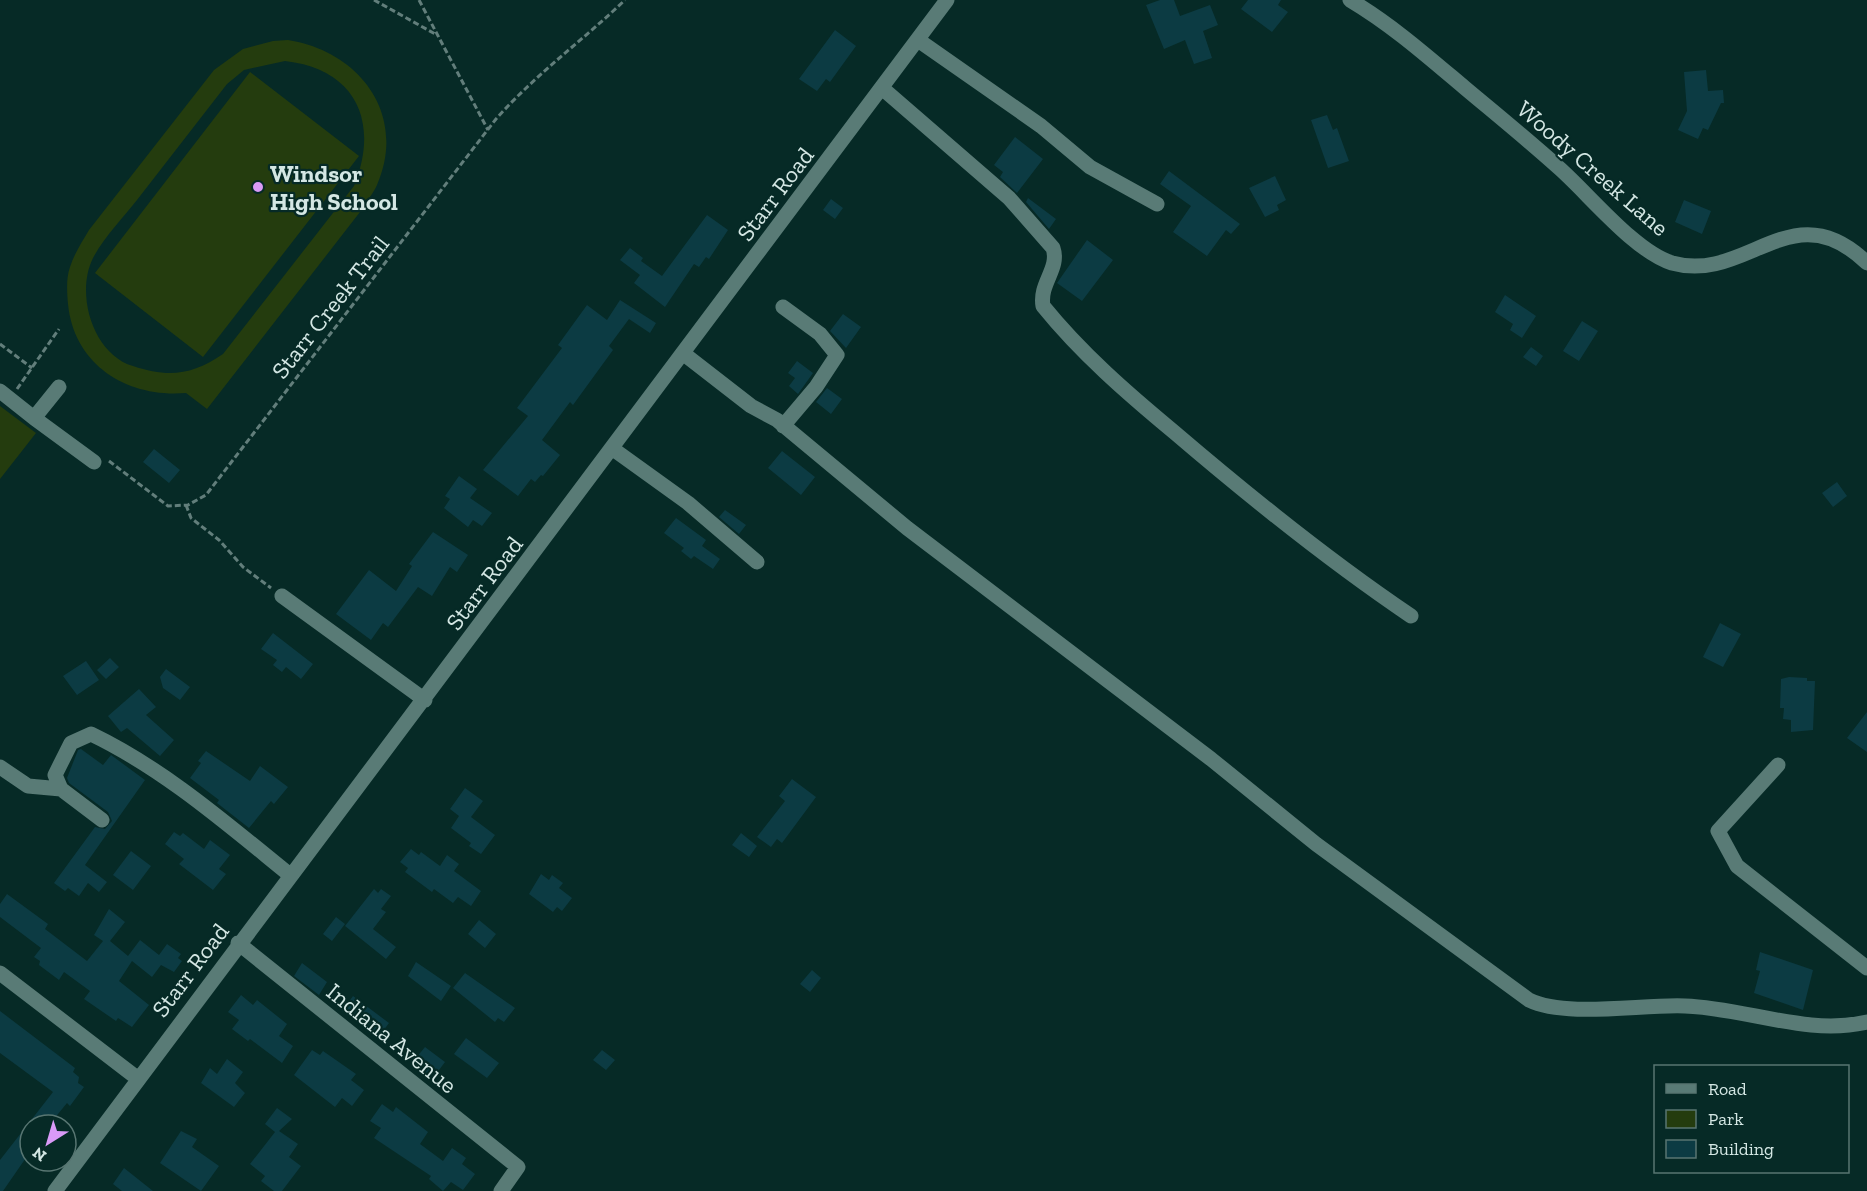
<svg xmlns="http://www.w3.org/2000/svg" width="1867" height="1191" font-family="'Zilla Slab',serif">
  <rect width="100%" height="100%" fill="#062a26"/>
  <!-- green -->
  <path fill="#243c0e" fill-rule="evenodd" d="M288 40C358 51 408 113 377 185 373 194 365 203 360 212L207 409 186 393C127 398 74 365 68 304 67 292 66 278 70 267 74 254 82 242 89 230L214 70 243 49 273 41ZM285 61C356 69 380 122 354 186L223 354C192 375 169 378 133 366 93 354 75 294 93 258 104 237 123 218 137 200 167 161 197 123 227 84L244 70Z
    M250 72 359 156 203 357 95 273Z
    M0 406 36 433 0 479Z"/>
  <!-- building -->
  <path fill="#0c3b43" d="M1160 0H1174L1180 16 1210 5 1218 25 1203 31 1212 58 1194 64 1185 40 1164 49 1146 5Z
    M1248 0H1281L1278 5 1288 12 1272 32 1241 9Z
    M835 30 856 46 830 82 826 79 817 91 799 79Z
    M1706 70 1708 91 1723 90 1724 103H1721L1708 130 1703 128 1698 139 1678 130 1687 111 1684 72Z
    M1327 115 1333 130 1337 128 1349 161 1328 168 1311 120Z
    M1015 137 1043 159 1017 193 1000 177 1003 172 994 165Z
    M1169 171 1240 224 1231 234 1226 230 1207 256 1173 232 1191 206 1160 184Z
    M1275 176 1286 200 1277 205 1279 210 1265 217 1249 188Z
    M1028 198 1056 219 1049 229 1026 202Z
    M831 199 843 208 835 219 823 210Z
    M1684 200 1711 211 1702 234 1675 222Z
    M707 215 728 230 709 259 706 257 699 267 694 264 665 307 634 283 640 275 620 260 630 248 643 258 641 261 662 276Z
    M1087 240 1113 260 1082 301 1057 283Z
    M1505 295 1536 316 1522 338 1510 330 1513 324 1495 312Z
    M620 300 656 323 650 333 629 319 609 346 613 350 573 405 570 402 542 440 560 455 543 476 541 475 535 482 531 479 518 496 483 470 528 416 517 408 562 348 558 345 587 305 607 320Z
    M843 314 861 327 846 348 830 331Z
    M1582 321 1598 331 1579 361 1563 351Z
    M1531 347 1543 356 1536 366 1523 357Z
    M797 361 813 373 798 394 789 386 795 378 788 373Z
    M827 388 842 399 831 414 816 402Z
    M154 449 180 470 169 483 143 462Z
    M782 451 815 477 801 495 768 468Z
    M459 476 477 489 470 498 492 513 482 526 473 520 468 527 444 508 450 499 445 496Z
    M1837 482 1847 496 1833 507 1822 493Z
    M725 510 746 525 739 534 719 517Z
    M676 518 706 540 702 546 720 559 713 569 694 556 691 559 681 551 684 548 664 533Z
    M433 532 468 555 457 572 450 567 432 596 418 587 388 627 383 623 371 640 336 614 369 570 396 591 412 566 409 564Z
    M1720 623 1741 634 1723 667 1703 657Z
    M273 633 313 664 301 679 286 667 282 672 273 665 277 660 261 649Z
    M110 658 119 667 106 679 97 670Z
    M86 661 99 680 77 695 63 676Z
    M166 669 190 687 180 700 163 688 160 677Z
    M1789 677 1807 678V681H1815L1813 730 1791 732V720L1783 719 1784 708H1780L1781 679Z
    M139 689 156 707 146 715 174 740 160 756 127 728 121 732 108 716Z
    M1867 712V752L1847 738Z
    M81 749 103 765 111 755 145 780 85 865 107 882 99 892 88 883 79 896 68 888 65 891 54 883 95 827 105 829 112 821 108 812 69 783 67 778 78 750Z
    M206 751 250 781 260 766 288 787 274 804 271 801 249 828 217 803 219 800 190 778 201 763 198 761Z
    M792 779 816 797 782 843 777 839 771 847 757 837 785 801 779 796Z
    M465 788 483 801 471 817 495 835 481 854 469 846 471 843 451 828 459 816 450 809Z
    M174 832 180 836 183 833 204 849 210 840 230 855 219 869 226 874 213 890 179 864 184 859 165 844Z
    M741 833 757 846 749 857 732 845Z
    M411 849 419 855 421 852 440 866 447 855 459 864 454 871 481 891 471 906 458 897 453 903 434 889 432 892 405 872 408 868 400 862Z
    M131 851 151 866 133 890 113 875Z
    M541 874 549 880 552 875 563 883 559 888 572 898 562 911 557 907 553 912 529 894Z
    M374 889 378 893 381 889 391 896 381 909 386 912 373 929 396 947 386 959 345 926Z
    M7 894 48 924 45 929 87 961 103 941 94 935 109 909 125 922 110 941 128 956 140 940 159 955 167 944 181 954 178 958 182 961 174 972 161 965 152 977 132 961 119 981 149 1005 132 1027 118 1018 116 1021 84 999 90 991 64 972 59 980 39 965 40 961 34 957 41 948 0 917V904Z
    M336 917 345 924 332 941 323 934Z
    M479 920 496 934 485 948 468 934Z
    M1760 952 1813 970 1803 1010 1754 993 1760 971 1756 970Z
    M416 962 451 986 441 1001 408 976Z
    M302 963 327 982 319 995 294 976Z
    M812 970 821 978 810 992 800 984Z
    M465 973 515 1008 504 1022 498 1018 495 1022 453 988Z
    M241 995 253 1005 257 1000 287 1024 279 1036 293 1046 282 1063 250 1039 248 1041 232 1029 239 1020 228 1012Z
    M353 996 389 1023 378 1038 342 1011Z
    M0 1011 75 1068 73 1072 79 1077 78 1083 84 1087 70 1106 67 1103 49 1125H30V1152L3 1191H0V1160L53 1092 0 1053Z
    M466 1038 499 1063 487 1078 454 1054Z
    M425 1047 445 1062 433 1078 412 1063Z
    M312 1050 320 1055 323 1051 356 1074 351 1080 364 1090 352 1106 342 1098 335 1107 294 1075Z
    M602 1050 615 1060 606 1070 593 1060Z
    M227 1059 243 1072 235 1083 245 1093 234 1107 201 1083 210 1068 217 1074Z
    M382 1104 393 1112 396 1107 428 1132 420 1144 443 1161 452 1148 466 1158 462 1164 475 1174 463 1190 451 1182 443 1191 429 1179 431 1176 374 1138 381 1128 370 1121Z
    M277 1108 292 1119 279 1131 298 1144 289 1157 301 1166 282 1191H274L261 1181 265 1176 250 1164 275 1132 265 1124Z
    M181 1131 197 1139 192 1147 219 1166 201 1191 160 1163Z
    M124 1168 153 1191H122L113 1184Z"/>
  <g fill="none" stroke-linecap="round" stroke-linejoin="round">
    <!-- path -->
    <path stroke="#627e7b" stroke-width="3" stroke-dasharray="6 3" stroke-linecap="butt" d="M374 0 437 35
      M419 0 488 130
      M0 344 32 368
      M17 389 59 329
      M109 461 168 506 188 505 206 495 496 119C536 74 582 41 625 0
      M186 505 191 518 219 540 243 567 271 588"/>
    <!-- minor -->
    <path stroke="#597b76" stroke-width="15" d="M1350 0C1392 25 1427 56 1465 88 1496 114 1528 140 1558 167 1588 193 1634 251 1672 263 1747 284 1792 190 1867 263
      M918 40 1041 126 1090 167 1157 204
      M882 88 1009 198 1053 248C1060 269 1039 283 1043 306 1081 353 1127 393 1174 432 1250 497 1328 560 1411 616
      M783 307 820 334 837 355 816 387 783 426
      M684 354 751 406 777 420 907 528 1211 759 1316 844 1529 1000C1566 1018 1642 1004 1685 1006 1746 1008 1807 1036 1867 1022
      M0 391 34 418 59 387
      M34 418 94 462
      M613 449 688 503 757 562
      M282 596 425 700
      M1778 765 1718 831 1737 866 1867 968
      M0 767 28 786 61 789
      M102 820 61 789 55 775 71 743 91 734C164 769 227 824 290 875
      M238 943 518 1167 501 1191
      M0 973 137 1078
      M55 1191 947 0"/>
  </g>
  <!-- markers -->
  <circle fill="#d99af7" stroke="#062a26" stroke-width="2" cx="258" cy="187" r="6"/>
  <g text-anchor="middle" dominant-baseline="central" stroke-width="4.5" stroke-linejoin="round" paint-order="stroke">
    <!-- street labels -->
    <g font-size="24" fill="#d4e7e4" stroke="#062a26">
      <text transform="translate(1593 168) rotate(41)">Woody Creek Lane</text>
      <text transform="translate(775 194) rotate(-53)">Starr Road</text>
      <text transform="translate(330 307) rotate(-52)">Starr Creek Trail</text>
      <text transform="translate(484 583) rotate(-53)">Starr Road</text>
      <text transform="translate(190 970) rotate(-53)">Starr Road</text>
      <text transform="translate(392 1038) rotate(39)">Indiana Avenue</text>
    </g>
    <!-- poi labels -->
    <g font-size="24" font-weight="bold" fill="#d4e7e4" stroke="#062a26" text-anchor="start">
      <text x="270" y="173">Windsor<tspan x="270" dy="28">High School</tspan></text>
    </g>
  </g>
  <!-- legend -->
  <rect x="1654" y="1065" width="195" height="108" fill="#062a26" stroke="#587672" stroke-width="1.5"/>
  <rect x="1666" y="1084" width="30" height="9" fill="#597b76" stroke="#587672" stroke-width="1.5"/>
  <text x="1708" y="1095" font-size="18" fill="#d4e7e4">Road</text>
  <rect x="1666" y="1110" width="30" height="18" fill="#243c0e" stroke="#587672" stroke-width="1.5"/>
  <text x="1708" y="1125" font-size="18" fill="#d4e7e4">Park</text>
  <rect x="1666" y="1140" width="30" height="18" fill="#0c3b43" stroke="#587672" stroke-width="1.5"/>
  <text x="1708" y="1155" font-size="18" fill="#d4e7e4">Building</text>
  <!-- north arrow -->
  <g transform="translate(48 1143) rotate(217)"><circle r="28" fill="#062a26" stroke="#587672" stroke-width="1.5"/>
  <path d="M0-4.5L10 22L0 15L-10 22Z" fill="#d99af7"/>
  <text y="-9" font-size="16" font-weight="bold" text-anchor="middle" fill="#d4e7e4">N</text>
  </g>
</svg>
